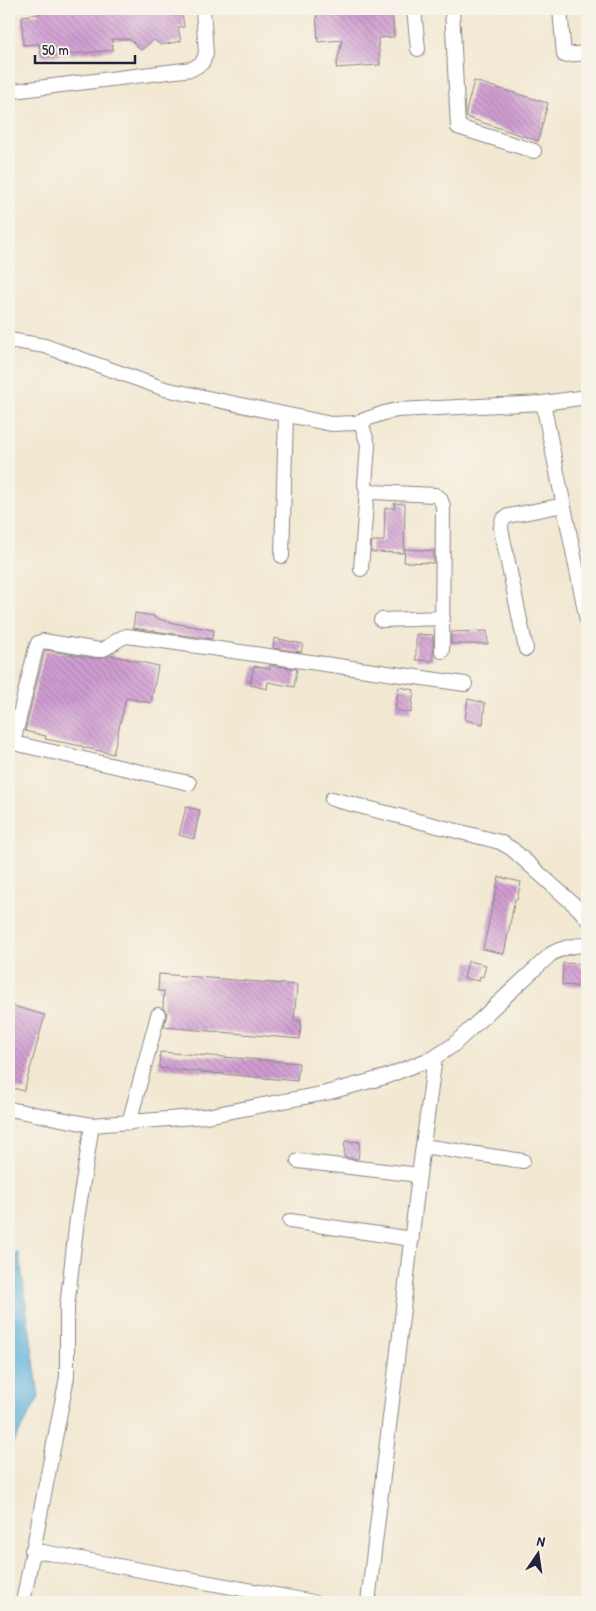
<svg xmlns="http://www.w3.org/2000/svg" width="596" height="1611" font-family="'Patrick Hand',sans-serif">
  <defs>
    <pattern id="building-back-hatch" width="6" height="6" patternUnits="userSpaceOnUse" patternTransform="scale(1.25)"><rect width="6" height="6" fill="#d09dd2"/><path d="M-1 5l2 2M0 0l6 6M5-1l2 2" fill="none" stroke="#a880ac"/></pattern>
  </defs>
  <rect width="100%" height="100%" fill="#f7f3e8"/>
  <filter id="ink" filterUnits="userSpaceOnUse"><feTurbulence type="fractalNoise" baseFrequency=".02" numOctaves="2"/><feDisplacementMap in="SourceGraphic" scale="10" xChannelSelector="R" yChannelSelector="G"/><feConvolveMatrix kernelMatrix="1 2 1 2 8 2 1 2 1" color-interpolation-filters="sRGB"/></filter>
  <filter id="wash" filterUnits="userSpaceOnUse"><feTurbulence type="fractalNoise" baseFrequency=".0096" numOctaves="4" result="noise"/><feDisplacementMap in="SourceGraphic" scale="20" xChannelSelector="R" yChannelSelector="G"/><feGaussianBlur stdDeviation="1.12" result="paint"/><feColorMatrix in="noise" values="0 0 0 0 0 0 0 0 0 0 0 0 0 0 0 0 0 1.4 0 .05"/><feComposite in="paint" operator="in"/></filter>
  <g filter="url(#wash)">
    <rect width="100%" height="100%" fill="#f2e8d2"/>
    <!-- water -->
    <path fill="#60b2db" stroke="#416a8b" d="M19 1253 39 1397 9 1451V1254Z"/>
    <g id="blocks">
      <!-- building -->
      <path fill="url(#building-back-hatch)" d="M38 9H179V11L182 12 184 27H178L181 41 161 45 154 40 141 50 130 39H112L113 50 42 57 39 44 23 45 22 16 39 14Z
        M316 9H392L394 37 378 38 380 65 336 68 342 40 318 42Z
        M474 81 548 103 538 141 466 117V111Z
        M394 503 405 504 404 553 371 552 372 541H384L385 508H395Z
        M405 549 434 551V563L404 562Z
        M135 613 154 616V618L174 623 214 630 212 639 133 628Z
        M487 631 488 644H451V632Z
        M416 634 433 635V661L416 660Z
        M274 638 303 644 301 652 273 648Z
        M45 650 98 659 111 655 158 666 151 703 126 698 113 754 82 747V746L45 739 46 736 25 731Z
        M270 665 297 669 294 687 268 682 267 689 250 685 254 666 270 669Z
        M399 687 414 690 411 713 395 710Z
        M468 699 485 703 483 724 465 720Z
        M186 807 200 810 194 839 179 835Z
        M499 877 521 882 517 900 515 899 504 954 483 949Z
        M468 961 486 965 483 977 480 976 479 981 464 978Z
        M563 963 580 964V967L587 968V987L562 985Z
        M159 974 297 985 294 1021H301L300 1039 164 1027 167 1013 163 1008 164 991H158Z
        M9 1005 45 1015 24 1091 9 1087Z
        M160 1052 299 1063 297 1081 159 1068Z
        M345 1141 360 1142 358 1159 344 1157Z"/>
    </g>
  </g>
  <g filter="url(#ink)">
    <use href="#blocks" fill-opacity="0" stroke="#8a8586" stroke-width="1"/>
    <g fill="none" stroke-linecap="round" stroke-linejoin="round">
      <!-- minor casing -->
      <g stroke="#8a8586" stroke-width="16">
        <path id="minor" d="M414 9 418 49
          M452 9 458 127 534 151
          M560 9 564 55 587 53
          M9 94 11 92 21 90 192 69 202 63 206 54 203 9
          M9 340 45 346 165 389 331 424 355 423 384 413 397 410 543 403 587 397
          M543 403 587 620
          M361 422 368 445 365 485 367 490 372 492 435 495 440 498 443 506 442 651
          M282 556 286 415
          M361 569 367 490
          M381 620 443 618
          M526 649 501 529C501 522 502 519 508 516L564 505
          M9 742 189 783
          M13 743 36 648 38 643 43 641 99 650C110 649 116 638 127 636L465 684
          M332 799 500 842 512 849 579 909 587 919
          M9 1109 92 1125 206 1116 326 1093 385 1077 435 1057 452 1046 551 954C563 947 574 945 587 945
          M129 1123 158 1015
          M423 1146 523 1161
          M298 1161 419 1175
          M290 1221 412 1239
          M32 1550 313 1602
          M23 1602 67 1377V1307L77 1219 92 1125
          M368 1602 419 1175 435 1057"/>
      </g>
      <!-- minor -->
      <use href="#minor" stroke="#fff" stroke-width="14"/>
    </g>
  </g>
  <!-- margin -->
  <rect width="596" height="1611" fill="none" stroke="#f7f3e8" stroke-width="30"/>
  <!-- north arrow -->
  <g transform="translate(538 1554) rotate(13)" stroke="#f7f3e8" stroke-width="4" paint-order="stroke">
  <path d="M0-4L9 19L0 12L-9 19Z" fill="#22223b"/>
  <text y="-8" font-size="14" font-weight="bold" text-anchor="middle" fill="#22223b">N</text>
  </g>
  <!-- scale -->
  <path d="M35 55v8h100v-8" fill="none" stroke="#22223b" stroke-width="2.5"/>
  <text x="42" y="55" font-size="15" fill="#22223b" stroke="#f7f3e8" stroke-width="4" paint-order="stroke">50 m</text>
</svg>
